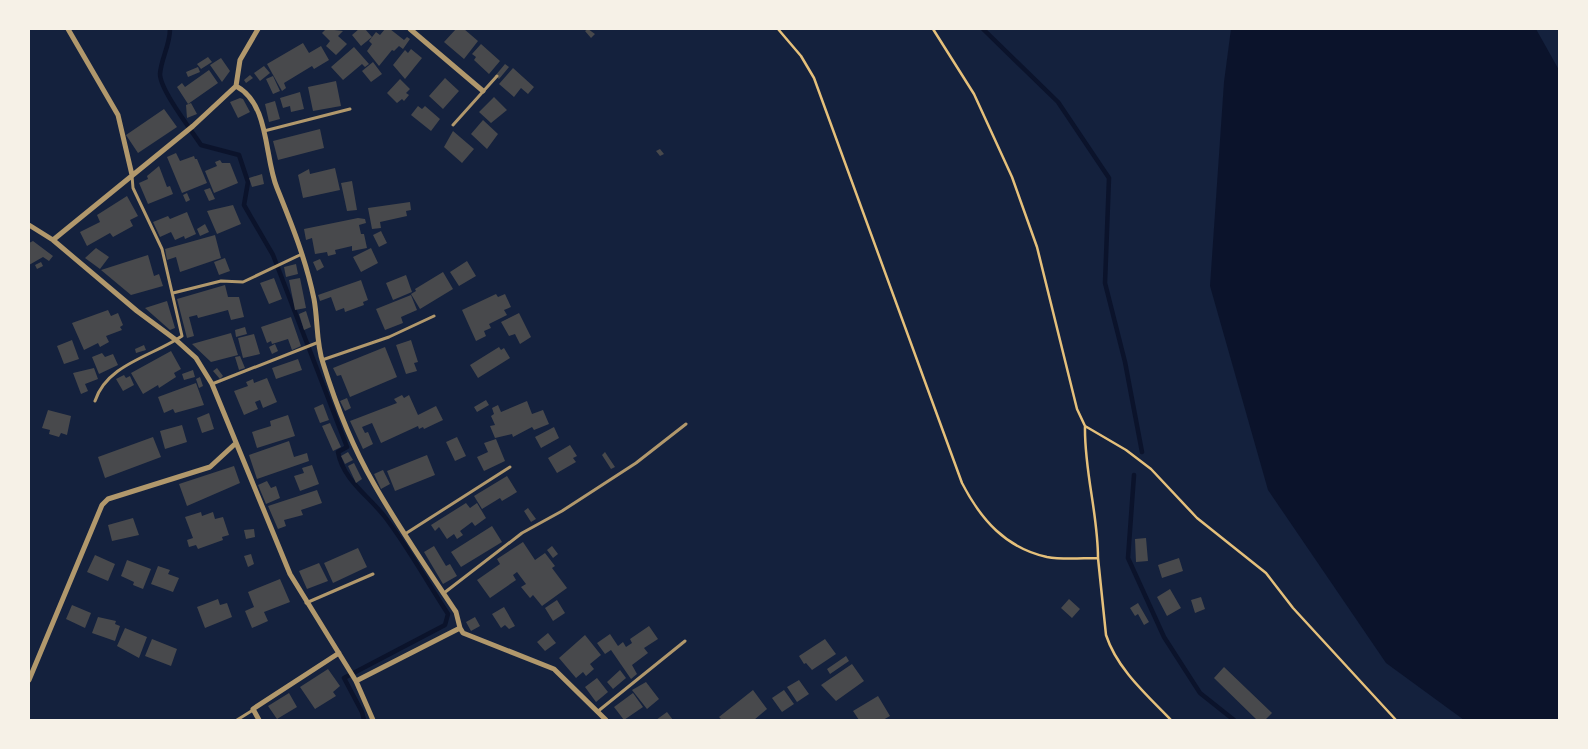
<svg xmlns="http://www.w3.org/2000/svg" width="1588" height="749" font-family="Georgia,serif">
  <rect width="100%" height="100%" fill="#14213d"/>
  <!-- water -->
  <path fill="#0b132b" d="M1231 29H1536L1559 70V720H1464L1386 663 1268 490 1210 286 1224 82Z"/>
  <g fill="none" stroke-linecap="round" stroke-linejoin="round">
    <!-- stream -->
    <path stroke="#0b132b" stroke-width="4.5" d="M170 29C170 45 161 59 160 74 160 90 192 131 201 145L239 155 248 182 244 205 273 255 347 447 338 452C343 480 369 496 385 517 408 547 427 582 448 614L445 625 344 678 362 712 364 720
      M983 29 1058 102 1109 178 1105 283 1125 362 1142 452
      M1134 475 1128 558 1164 637 1200 693 1234 720"/>
  </g>
  <!-- building -->
  <path fill="#48494c" d="M326 29 343 31 338 36 347 44 336 55 326 46 330 41 322 33Z
    M359 29H365L372 37 361 46 352 35Z
    M385 29H390L404 40 407 37 410 39 403 49 399 46 394 51 392 50 379 66 367 51 372 44 369 41 376 32 380 35Z
    M456 29H464L478 41 464 59 444 42Z
    M588 29 595 34 591 38 585 31Z
    M303 43 309 53 321 46 329 60 314 69 312 66 284 83 286 88 282 91 267 64Z
    M481 44 500 61 489 74 474 60 476 57 472 54Z
    M354 47 369 64 365 67 362 64 343 80 331 67Z
    M411 49 422 58 405 79 393 65 405 50 408 53Z
    M208 57 212 62 201 69 197 64Z
    M221 58 230 71 222 82 210 65Z
    M373 62 382 74 371 82 362 71Z
    M505 64 509 67 499 79 495 76Z
    M264 66 270 73 260 81 254 73Z
    M198 67 200 72 188 77 186 72Z
    M513 68 534 87 528 94 521 88 514 97 499 84Z
    M209 70 218 83 188 104 177 87 182 83 185 87Z
    M250 75 253 78 246 83 244 80Z
    M273 76 280 91 273 94 266 79Z
    M445 78 459 91 443 109 429 96Z
    M400 79 410 89 406 93 409 95 404 101 402 99 397 103 387 93Z
    M336 81 341 106 313 111 308 87Z
    M300 92 304 109 291 112 290 106 283 108 280 98Z
    M494 97 507 110 491 123 479 112Z
    M240 98 243 99 250 112 238 118 230 102Z
    M275 101 280 119 269 122 265 104Z
    M191 103 197 114 187 118 186 105Z
    M418 106 422 109 425 106 440 119 431 131 411 115Z
    M164 109 177 127 138 153 126 135Z
    M483 120 498 134 487 149 471 134Z
    M320 129 324 148 278 160 273 141Z
    M453 131 474 149 462 163 444 147Z
    M660 149 664 154 660 156 656 151Z
    M176 153 180 161 194 156 195 159H197L207 183 182 193 167 157Z
    M220 160 222 163H230L238 183 214 193 205 171 217 166 215 162Z
    M159 166 167 187 170 186 173 194 148 204 139 183 148 179 147 176Z
    M335 168 340 190 303 198 298 175 309 169 310 174Z
    M262 174 264 184 252 187 249 178Z
    M352 181 357 210 347 211 341 183Z
    M210 188 215 199 209 201 204 190Z
    M187 193 190 200 186 202 183 195Z
    M127 196 138 216 130 220 133 226 113 237 110 233 87 246 80 232 100 222 97 215Z
    M410 202 411 210 406 211 407 216 380 222 381 228 372 229 368 208Z
    M233 205 241 224 217 234 207 211Z
    M187 212 196 234 185 239 184 236 175 240 171 232 160 237 153 222 168 216 170 219Z
    M358 218 365 219 366 223 359 225 361 234H364L367 248 352 251V246L335 250 336 254 328 256 327 252 315 254 312 238 306 240 304 229Z
    M205 224 209 232 200 236 197 229Z
    M381 231 387 243 379 247 373 235Z
    M215 235 221 258 180 272 176 257 167 260 165 249Z
    M33 241 53 256 49 261 43 257 29 265V243Z
    M96 248 109 257 100 269 85 258Z
    M371 248 378 263 361 272 353 257Z
    M148 255 154 276 159 274 163 286 131 295 101 270Z
    M225 258 230 271 219 275 214 262Z
    M320 259 324 267 317 271 313 262Z
    M467 261 476 276 459 286 450 272Z
    M41 262 43 266 37 269 35 265Z
    M296 264 298 274 286 277 284 267Z
    M443 272 453 289 420 309 411 294 416 291 415 289Z
    M406 275 412 292 393 300 386 283Z
    M274 278 282 299 269 304 260 283Z
    M300 278 306 308 295 310 289 280Z
    M361 280 368 300 363 302 364 305 345 312 344 308 336 311 331 297 320 301 318 295Z
    M225 285 228 297H239L244 317 231 320 228 310 198 318 197 315 189 317 194 336 187 338 177 299Z
    M496 294 498 297 505 294 511 307 504 310 507 315 489 324 491 328 484 331 486 336 476 341 462 310Z
    M411 295 417 310 401 317 403 323 385 330 376 309Z
    M167 301 175 328 170 330 145 308Z
    M108 310 111 316 118 313 123 325 120 327 122 330 106 336 109 342 100 347 98 343 84 350 72 323Z
    M306 311 311 327 304 330 299 314Z
    M519 313 531 337 520 344 515 334 509 336 501 322Z
    M291 317 301 346 292 350 288 339 272 344 271 341 267 343 261 327Z
    M245 327 247 334 236 337 235 330Z
    M231 333 238 355 211 362 192 344Z
    M254 334 260 354 243 358 238 338Z
    M72 340 79 359 64 364 57 346Z
    M411 340 418 362 414 363 417 371 406 374 396 345Z
    M275 344 278 351 272 354 269 347Z
    M144 345 146 350 136 353 135 349Z
    M385 347 397 377 350 397 341 375 337 376 333 368Z
    M499 347 501 350 504 348 510 358 478 378 470 365Z
    M171 351 181 369 174 373 176 377 159 388 158 385 143 394 131 373Z
    M102 353 105 357 113 354 118 365 99 374 92 357Z
    M240 356 245 368 239 370 235 357Z
    M298 359 302 370 276 379 272 368Z
    M94 368 98 379 85 384 88 391 81 394 73 373Z
    M217 368 223 376 220 379 213 371Z
    M193 370 195 377 184 380 182 374Z
    M124 375 126 378 130 376 134 385 123 391 116 379Z
    M200 377 203 386 199 388 196 379Z
    M267 378 277 402 263 408 260 400 255 402 258 409 244 415 234 391 248 386 246 382 253 379 254 383Z
    M196 383 204 405 175 413 173 409 164 413 158 397Z
    M402 395 404 398 409 395 418 415 436 406 443 420 424 429 423 427 419 429 418 426 381 443 372 423 362 427 365 433 368 432 373 444 363 449 350 421 397 403 394 399Z
    M347 398 351 408 345 411 340 401Z
    M486 400 489 405 477 412 474 407Z
    M527 401 532 414 543 410 549 424 534 430 532 427 513 437 512 434 495 438 490 426 495 425 491 416 494 414 492 408 498 405 501 412Z
    M323 404 329 420 320 423 314 408Z
    M48 410 71 416 67 435 61 433 59 437 49 434 50 430 42 428Z
    M209 413 214 429 202 433 197 418Z
    M288 415 295 436 257 448 252 432 271 426 270 421Z
    M330 423 341 447 333 451 322 426Z
    M182 425 187 442 165 449 160 431Z
    M554 427 559 438 541 448 535 437Z
    M153 437 161 457 105 478 98 457Z
    M457 437 466 456 455 461 446 442Z
    M496 439 505 461 484 471 477 457 488 452 484 443Z
    M289 441 294 457 307 453 309 461 257 479 249 455Z
    M570 445 577 456 573 458 576 462 557 473 548 458Z
    M348 452 353 460 345 464 341 456Z
    M605 452 615 467 611 469 602 455Z
    M427 455 435 475 395 491 387 471Z
    M354 463 362 479 356 483 348 466Z
    M312 465 319 484 300 491 294 476 304 473 302 468Z
    M234 466 240 483 187 506 179 484Z
    M383 470 390 484 381 489 374 474Z
    M507 476 517 492 502 501 500 498 482 509 474 496Z
    M267 481 271 488 276 486 280 498 266 504 258 485Z
    M317 490 322 503 301 510 303 515 284 520 286 526 278 529 268 506Z
    M466 503 470 508 477 503 486 518 475 526 472 522 460 531 463 535 457 539 454 534 447 539 439 527 435 531 431 525Z
    M528 508 536 519 531 522 524 511Z
    M201 512 202 516 213 512 215 519 223 517 229 535 222 537 223 540 198 549 196 545 189 547 187 540 193 538 185 517Z
    M133 518 139 535 112 541 108 525Z
    M492 526 502 542 461 567 451 552Z
    M254 529 255 537 246 539 244 530Z
    M1146 538 1148 561 1136 562 1135 539Z
    M523 542 535 560 545 553 555 566 552 568 567 588 542 606 533 595 530 598 521 587 526 584 517 572 513 575 516 580 490 598 477 580 500 564 497 559Z
    M434 546 446 566 450 564 457 576 443 584 424 552Z
    M552 546 558 554 553 558 547 550Z
    M358 548 367 567 333 583 324 563Z
    M251 554 254 564 248 567 244 556Z
    M95 555 115 564 108 581 87 572Z
    M1179 558 1183 571 1162 578 1158 565Z
    M127 560 151 569 143 589 133 585 134 582 121 576Z
    M319 563 328 581 307 589 299 571Z
    M158 566 170 570 168 574 179 578 173 592 151 584Z
    M280 579 290 602 264 612 268 621 252 628 245 611 254 607 248 592Z
    M1170 589 1181 608 1167 616 1157 597Z
    M1201 597 1205 609 1195 613 1191 600Z
    M218 599 220 605 227 603 232 617 205 628 197 607Z
    M1069 599 1080 609 1072 618 1061 608Z
    M557 600 565 613 553 621 545 608Z
    M1138 603 1149 622 1144 625 1138 614 1135 616 1130 608Z
    M72 605 91 613 85 628 66 619Z
    M504 607 515 626 509 629 505 625 501 628 492 614Z
    M98 617 116 621 115 624 120 626 115 641 92 633Z
    M475 617 480 626 471 631 466 622Z
    M649 626 658 639 644 648 648 653 632 665 637 674 631 679 611 650 605 654 597 643 610 634 618 646 623 642 626 647 632 643 630 639Z
    M125 628 147 637 139 658 117 646Z
    M548 633 556 643 545 651 537 642Z
    M585 635 601 655 590 664 594 669 586 676 583 672 576 678 559 658Z
    M152 639 177 649 171 666 145 656Z
    M825 639 836 654 812 670 806 663 804 664 799 656Z
    M846 656 849 661 830 674 827 669Z
    M852 664 864 681 836 701 821 685Z
    M1224 667 1272 713 1265 720H1257L1214 678Z
    M328 669 340 686 333 692 336 696 315 709 300 687Z
    M620 670 626 678 613 689 607 682Z
    M597 678 608 692 596 702 585 687Z
    M799 680 809 694 797 702 787 687Z
    M646 682 659 699 647 709 632 690Z
    M753 690 767 709 754 720H722L719 717Z
    M784 690 794 704 782 712 772 698Z
    M289 693 297 707 277 719 268 706Z
    M633 693 643 707 624 720 614 707Z
    M878 696 890 716 883 720H859L853 711Z
    M667 712 673 720H656Z"/>
  <g fill="none" stroke-linecap="round" stroke-linejoin="round">
    <!-- path -->
    <path stroke="#e5c07b" stroke-width="2.5" d="M778 29 801 56 814 78 962 483C981 520 1006 548 1047 557 1063 560 1082 558 1098 558L1106 635C1117 669 1147 695 1171 720
      M933 29 974 94 1012 177 1037 247 1077 409 1085 426 1126 450 1151 469 1197 518 1266 573 1293 608 1396 720
      M1085 426C1084 471 1098 513 1098 558"/>
    <!-- service -->
    <path stroke="#b1986c" stroke-width="3" d="M453 125 497 76
      M264 131 350 109
      M173 293 221 281 243 282 302 254
      M322 360 389 337 434 316
      M212 384 319 342
      M95 401C107 364 153 356 182 336L162 249 133 188 132 176
      M405 534 510 467
      M444 593 522 533 562 511 636 463 686 424
      M306 603 373 574
      M597 712 685 641
      M237 720 253 710"/>
    <!-- minor -->
    <path stroke="#b1986c" stroke-width="5" d="M68 29 118 115 132 175
      M410 29 483 91
      M236 86C270 104 264 157 277 188 292 225 306 260 314 299 318 320 316 343 323 363 336 405 352 446 374 484 399 528 428 570 456 612L460 628 463 633 554 669 606 720
      M29 225 53 240 137 311 176 340 196 358 212 384 290 574 356 681 373 720
      M53 240 193 126 236 86 240 60 258 29
      M29 680 102 505 108 499 210 467 236 443
      M356 681 460 628
      M259 720 253 709 339 653"/>
  </g>
  <!-- border -->
  <rect width="1588" height="749" fill="none" stroke="#f6f1e7" stroke-width="60"/>
</svg>
